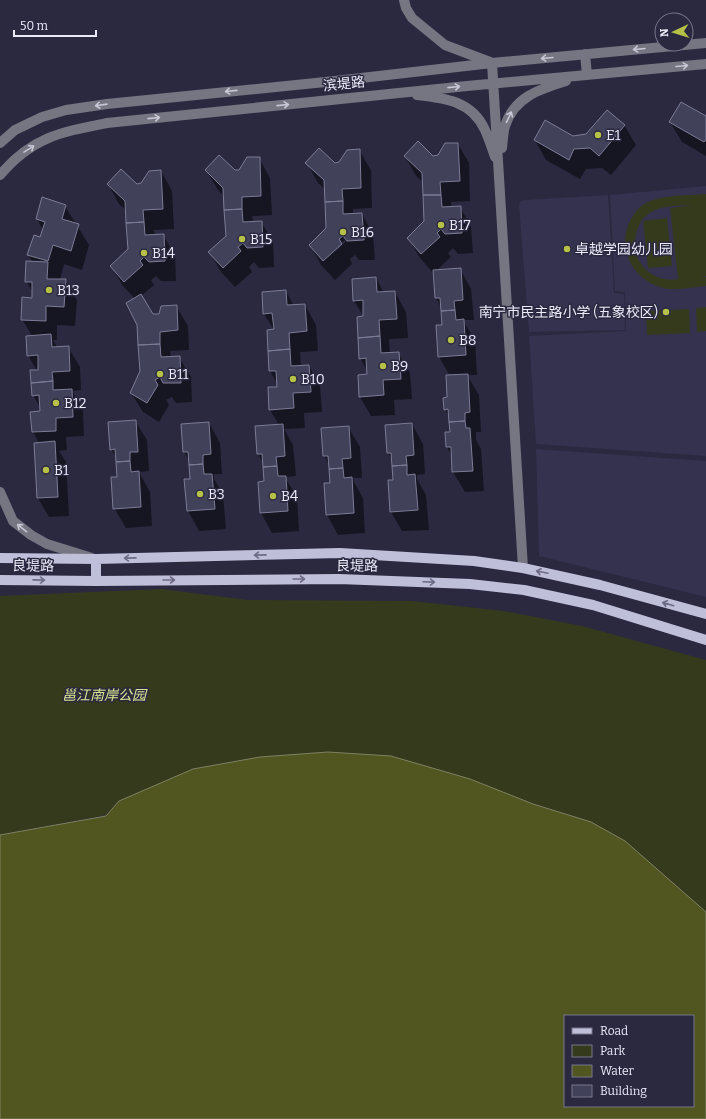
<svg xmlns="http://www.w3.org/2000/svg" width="706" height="1119" font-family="Bitter,'Noto Sans SC',serif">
  <rect width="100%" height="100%" fill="#2a2940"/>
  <!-- built -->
  <path fill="#34324e" d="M706 186V456L536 444 529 336 626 331 625 292 615 291 610 195Z
    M608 195 614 293 624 294 625 330 529 332 519 205 520 202 525 200Z
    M536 449 706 461V597L539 556Z"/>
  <!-- green -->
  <path fill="#363a1d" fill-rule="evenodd" d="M706 194V276L702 277H706V286C692 287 674 292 660 287 631 278 616 246 631 219 635 212 641 205 648 202 666 194 688 196 706 194ZM693 205 670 208 678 279C647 284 625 253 639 226 641 220 646 215 651 212 664 205 679 206 693 205Z
    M667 218 672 266 648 268 643 221Z
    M706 307V331L697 332 696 308Z
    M689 309 690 333 647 335 646 311Z
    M161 589 248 600 412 601 504 611 582 626 706 660V912L591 822 533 804 328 752 260 757 193 769 119 801 106 815 0 835V596Z"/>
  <!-- water -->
  <path fill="#515621" stroke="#7f8262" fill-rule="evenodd" d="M328 752 391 756 470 779 533 804 591 822 625 841 706 912V1119H0V835L106 816 119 801 193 769 260 757ZM565 1016H693V1106H565Z"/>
  <!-- shadow -->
  <path fill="#0007" fill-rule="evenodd" d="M706 118V156L682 142 670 122Z
    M624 125 636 145 611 175 602 168 586 169 580 179 546 160 535 140 587 135Z
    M458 144 469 163 470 201 451 202V208L460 207 471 227 473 253 458 254 453 248 448 253 451 257 436 271 460 269 471 289 474 320H465V324L475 340 477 375H467L479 395 481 432H476V440L481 449 484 491 465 492 453 472 452 456 447 447 451 433 450 418 445 409 448 398 450 376 439 357 443 326 441 307 436 298 434 272 433 273 420 258 408 238 425 222 423 182 416 176 405 156H438Z
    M359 150 371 170 372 208 353 209V215L362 214 373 234 375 260H359L355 255 350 259 352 264 335 280 321 265 310 245 327 229 325 189 318 183 307 163H340ZM345 240 346 241 337 250V247Z
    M259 158 270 178 272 215 252 216 253 222H261L273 241 274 267 259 268 254 262 249 267 252 272 235 287 221 272 210 252 227 236 225 197 218 190 206 170 240 171Z
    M161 171 172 191 174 229 154 230 155 236 163 235 175 255 176 281H161L156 276 151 280 154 285 141 296 153 315 159 314 176 306 188 326 189 350 170 351 171 357H179L191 377 192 402 176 403 172 397 166 400 169 405 159 422 143 412 131 393 141 371 135 299 123 286 111 266 129 250 126 210 119 204 108 184H141Z
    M65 206 89 245 82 270 64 264 60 280H65L77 300 75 326 57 325V340H53L57 347H68L80 367 81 390 72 391 83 410 84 436 66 437 67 450 59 451 66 462 69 516 49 517 38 498 39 443 33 432 41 412V409L33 395 37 371 28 355 32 336 22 319 32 299 33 293 26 281 33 262 28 255 41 238 43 230 37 219Z
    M376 278 384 293 395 292 406 312 408 338 389 339 390 354 398 353 410 373 412 399 394 400 395 415 371 416 360 397 368 375V372L360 358 364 317 354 301Z
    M286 291 294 306 305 305 316 325 318 351 300 352 301 366H309L320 386 322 412 304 413 305 428 284 429 293 445 296 476 287 477V481L297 496 299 531 272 533 261 513 259 482H265L263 463 258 454 279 425 270 410 278 388V385L270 371 268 331 274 330 264 314Z
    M135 421 147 440 149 471 140 472 141 476 150 492 152 526 126 528 114 508 118 478 117 459 111 449Z
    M209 423 220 443 222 474H214V479L223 494 226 529 199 531 188 511 191 480 190 462 184 452Z
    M412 424 423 444 425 474 417 475V479L426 495 429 530 402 531 391 512 394 481 393 462 388 453Z
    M348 427 360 447 362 478H353L354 482 363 498 365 533 338 535 327 515 331 484 329 465 324 456Z"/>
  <!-- building -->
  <path fill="#42415a" stroke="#7c7c97" d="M681 102 706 116V140L704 142 669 122Z
    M607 110 625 125 599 156 590 148 574 149 569 160 534 140 545 120 573 136 586 134Z
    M418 141 433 156 438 155 445 143H458L460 181 440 182 441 195H423L422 173 404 156Z
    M319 148 335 163 339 162 347 150 360 149 361 188 342 189 343 201 325 202 324 180 305 163Z
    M219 155 235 170H239L247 157H260L261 196 242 197V209L224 210 223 188 205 170Z
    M121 169 137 184 141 183 149 171 161 170 163 209 143 210 144 222 126 223 125 201 107 184Z
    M423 195H441L442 207 461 206 462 233 445 234 441 229 437 233 440 237 421 254 407 238 424 221Z
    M42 197 66 205 62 219 79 224 71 251 53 245 48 261 27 255 34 235 40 237 45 222 36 219Z
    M343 201V214L362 213 364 240 347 241 343 236 339 239 342 244 323 261 309 245 326 228 325 202Z
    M242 209 243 222 262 221 263 247 247 248 243 243 238 247 241 251 223 268 208 252 226 236 224 210Z
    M144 222 145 235 164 234 165 261 149 262 144 257 140 261 143 265 124 282 110 266 128 249 126 223Z
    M26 261 48 262 47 279H66L64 307 46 306V321L21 320 22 297 32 298V282H25Z
    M461 268 463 300 454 301 455 310 441 311 440 298H435L433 270Z
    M376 277 377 292 395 291 397 319 379 320 380 336 358 338 357 317 363 316V300L353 301 352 279Z
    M286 290 287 305 305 304 307 331 289 333 290 349 268 351 267 330 274 329 272 313 263 314 262 292Z
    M141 294 153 314H159L161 306 177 305 178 330 160 332V344L138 345 137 325 126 303Z
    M455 310 456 320 464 319 466 355 438 357 436 325H442L441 311Z
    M51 334 52 347 69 346 70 371 52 372 53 381 31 383 30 370H38V355L27 356 26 336Z
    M380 336 381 353 399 352 401 379 383 380 384 395 359 397 358 375 367 374 366 358 359 359 358 338Z
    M160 344 161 357 180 356 181 383H163L160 377 155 380 158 385 147 403 130 393 140 371 138 345Z
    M290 349 291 366 309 365 311 392 293 393 294 408 269 410 268 387H277L276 371H269L268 351Z
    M468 374 470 412 465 413V421L449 422 448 409 444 410 443 398 447 397 446 375Z
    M53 381V390L72 389 73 417 56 418V431L32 432 30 412 40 411 39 395 32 396 31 383Z
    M136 420 138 452H130V461L116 462 115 449 110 450 108 422Z
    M465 421 466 428H470L473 471 452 472 451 447H446L445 432H450L449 422Z
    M209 422 211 454 203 455V464L189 465 188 452H183L181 424Z
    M412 423 414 455 406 456 407 465 392 466 391 453H387L385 425Z
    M283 424 285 456 276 457 277 466 263 467 262 454H257L255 426Z
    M349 426 351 458 342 459 343 468 329 469 328 456H323L321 428Z
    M55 441 58 497 37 498 34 443Z
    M130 461 131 472 139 471 141 507 113 509 111 477H117L116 462Z
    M203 464 204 474H212L215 509 187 511 184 479H190L189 465Z
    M407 465V475L415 474 418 510 390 512 388 480H393L392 466Z
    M277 466 278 476H286L288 511 260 513 258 482 264 481 263 467Z
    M343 468 344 478 352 477 354 513 326 515 324 483H330L329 469Z"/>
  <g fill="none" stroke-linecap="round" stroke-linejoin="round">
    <!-- minor -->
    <path stroke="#767582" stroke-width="10" d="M404 0 406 8 412 18 445 45 490 62
      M585 54 587 75
      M492 63 523 568
      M417 95C445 98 472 101 485 130 489 139 492 148 495 157
      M0 143 15 130 42 117 66 110 107 104 335 81 492 63 706 43
      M502 148C503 141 503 133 505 126 514 97 540 89 566 81
      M0 175C32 137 61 132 107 123L467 86 706 64
      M0 492 13 521 31 535 47 544 92 558"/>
    <!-- major -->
    <path stroke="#c0bfd9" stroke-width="10" d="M0 558 96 559 340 553 474 561 523 568 600 585 706 614
      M0 580 96 581 339 579 470 584 524 590 593 605 706 640
      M96 581V559"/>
  </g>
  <!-- one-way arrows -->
  <defs><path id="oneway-shaft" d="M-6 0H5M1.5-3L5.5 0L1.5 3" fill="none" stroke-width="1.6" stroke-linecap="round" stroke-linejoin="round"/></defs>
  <g stroke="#c7c7d5">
    <use href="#oneway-shaft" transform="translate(639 49) rotate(175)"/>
    <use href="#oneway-shaft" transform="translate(547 58) rotate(175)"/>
    <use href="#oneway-shaft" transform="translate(682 66) rotate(-5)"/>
    <use href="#oneway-shaft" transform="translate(454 87) rotate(-6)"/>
    <use href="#oneway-shaft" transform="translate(231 91) rotate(174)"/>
    <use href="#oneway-shaft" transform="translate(101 105) rotate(172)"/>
    <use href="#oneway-shaft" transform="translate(283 105) rotate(-6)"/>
    <use href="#oneway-shaft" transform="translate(509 117) rotate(-65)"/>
    <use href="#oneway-shaft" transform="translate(154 118) rotate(-6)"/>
    <use href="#oneway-shaft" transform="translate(29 149) rotate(-32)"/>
    <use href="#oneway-shaft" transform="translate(22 528) rotate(-141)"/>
  </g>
  <g stroke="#6e6c85">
    <use href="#oneway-shaft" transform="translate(260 555) rotate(179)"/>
    <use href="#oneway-shaft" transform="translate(130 558) rotate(179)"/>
    <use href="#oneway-shaft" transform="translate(542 572) rotate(-168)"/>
    <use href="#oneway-shaft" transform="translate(299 579)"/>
    <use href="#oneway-shaft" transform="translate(39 580) rotate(1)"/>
    <use href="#oneway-shaft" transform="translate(169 580)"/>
    <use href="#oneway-shaft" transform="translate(429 582) rotate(2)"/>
    <use href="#oneway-shaft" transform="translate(668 604) rotate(-164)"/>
  </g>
  <!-- markers -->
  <g fill="#b6c148" stroke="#2a2940" stroke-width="1.5">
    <circle cx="598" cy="135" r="4"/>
    <circle cx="441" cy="225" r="4"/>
    <circle cx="343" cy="232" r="4"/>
    <circle cx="242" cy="239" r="4"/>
    <circle cx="567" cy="249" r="4"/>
    <circle cx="144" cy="253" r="4"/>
    <circle cx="49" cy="290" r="4"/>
    <circle cx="666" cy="312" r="4"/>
    <circle cx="451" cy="340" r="4"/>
    <circle cx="383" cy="366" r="4"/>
    <circle cx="160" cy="374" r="4"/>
    <circle cx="293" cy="379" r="4"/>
    <circle cx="56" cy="403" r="4"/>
    <circle cx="46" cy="470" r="4"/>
    <circle cx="200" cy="494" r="4"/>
    <circle cx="273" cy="496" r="4"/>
  </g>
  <g text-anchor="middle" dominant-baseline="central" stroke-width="3" stroke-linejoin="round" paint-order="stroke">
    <!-- street labels -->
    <g font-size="14" fill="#eaeaf9" stroke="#2a2940">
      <text transform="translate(344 84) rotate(-6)">滨堤路</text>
      <text transform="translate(33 566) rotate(1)">良堤路</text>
      <text transform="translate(357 566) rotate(1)">良堤路</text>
    </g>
    <!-- poi labels -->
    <g font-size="14" fill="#eaeaf9" stroke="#2a2940" text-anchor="start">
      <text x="606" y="135">E1</text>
      <text x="449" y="225">B17</text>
      <text x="351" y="232">B16</text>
      <text x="250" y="239">B15</text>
      <text x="575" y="249">卓越学园幼儿园</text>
      <text x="152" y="253">B14</text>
      <text x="57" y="290">B13</text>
      <text x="658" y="312" text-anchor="end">南宁市民主路小学 (五象校区)</text>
      <text x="459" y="340">B8</text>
      <text x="391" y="366">B9</text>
      <text x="168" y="374">B11</text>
      <text x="301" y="379">B10</text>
      <text x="64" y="403">B12</text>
      <text x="54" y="470">B1</text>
      <text x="208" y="494">B3</text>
      <text x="281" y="496">B4</text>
    </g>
    <!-- park labels -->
    <g font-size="14" font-style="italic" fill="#dae491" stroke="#2a2940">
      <text x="104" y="695">邕江南岸公园</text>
    </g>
  </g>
  <!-- legend -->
  <rect x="564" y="1015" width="130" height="92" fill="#2a2940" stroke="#77768a"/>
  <rect x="572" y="1028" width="20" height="6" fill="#c0bfd9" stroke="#77768a"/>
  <text x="600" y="1035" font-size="12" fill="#eaeaf9">Road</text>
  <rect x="572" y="1045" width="20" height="12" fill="#363a1d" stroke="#77768a"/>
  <text x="600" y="1055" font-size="12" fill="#eaeaf9">Park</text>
  <rect x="572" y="1065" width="20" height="12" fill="#515621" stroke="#77768a"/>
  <text x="600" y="1075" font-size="12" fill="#eaeaf9">Water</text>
  <rect x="572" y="1085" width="20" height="12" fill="#42415a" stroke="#77768a"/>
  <text x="600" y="1095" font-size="12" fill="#eaeaf9">Building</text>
  <!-- north arrow -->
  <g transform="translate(674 32) rotate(266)"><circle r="19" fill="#2a2940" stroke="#77768a"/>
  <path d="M0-3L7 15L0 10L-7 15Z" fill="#b6c148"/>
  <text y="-6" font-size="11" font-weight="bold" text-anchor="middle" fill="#eaeaf9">N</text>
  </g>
  <!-- scale -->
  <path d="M14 30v6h82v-6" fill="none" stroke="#eaeaf9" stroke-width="2"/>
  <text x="20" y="30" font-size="12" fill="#eaeaf9" stroke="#2a2940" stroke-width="3" paint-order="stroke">50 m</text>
</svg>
